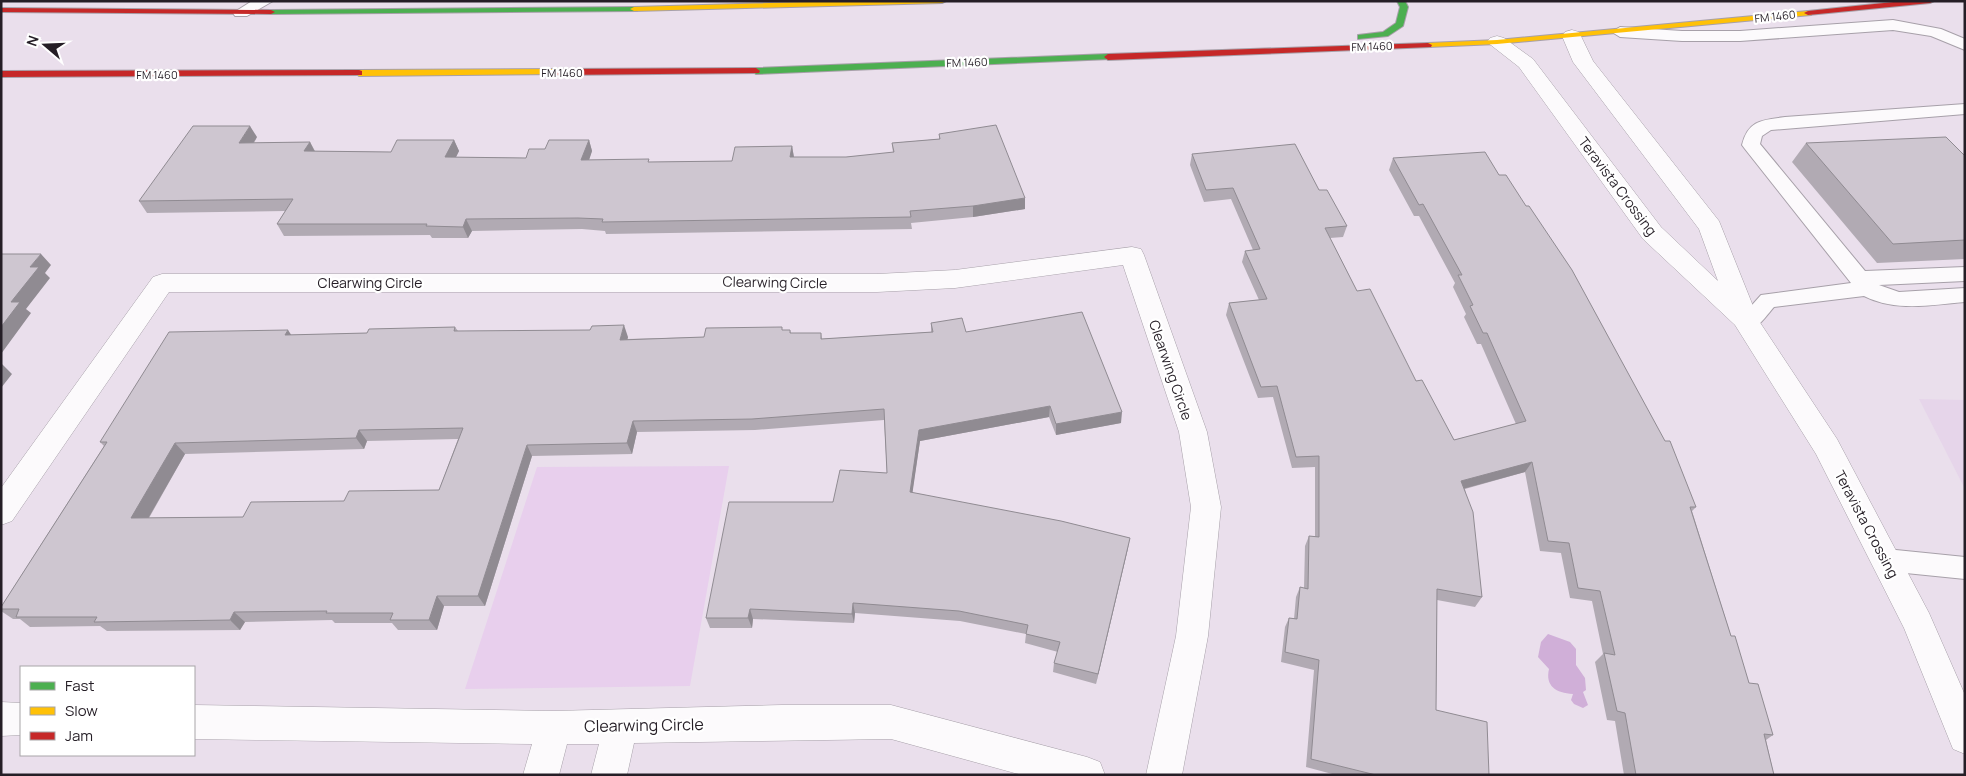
<svg xmlns="http://www.w3.org/2000/svg" width="1966" height="776" font-family="Manrope,sans-serif">
  <rect width="100%" height="100%" fill="#eadfec"/>
  <!-- built -->
  <path fill="#e6d5ea" d="M1919 399 1965 400V489Z"/>
  <!-- green -->
  <path fill="#e8cfed" d="M729 466 690 686 465 689 537 467Z"/>
  <!-- water -->
  <path fill="#d0afd8" d="M1548 634 1570 642 1576 649V665L1585 678 1586 690 1583 692 1588 705 1583 708 1574 704 1571 700 1573 694C1556 693 1545 686 1549 669L1538 657 1541 642Z"/>
  <g fill="none" stroke-linecap="round" stroke-linejoin="round">
    <!-- lane casing -->
    <g stroke="#a7a0a9" stroke-width="2">
      <path id="lane" d="M252 1H273L247 16H235L233 13Z
        M1893 20 1941 29 1965 39V50L1931 36 1893 30 1740 41H1682L1620 37 1612 32 1620 27 1682 31H1740Z
        M1965 104V114L1771 130 1762 136 1760 144 1865 271 1965 267V281L1879 285 1899 292 1965 288V302C1930 305 1896 312 1864 296L1774 307C1764 318 1756 334 1739 329L1736 323 1761 295 1851 283 1745 149 1742 145C1748 120 1762 120 1785 117Z
        M1886 549 1965 557V579L1886 571 1877 568 1873 560 1877 552Z"/>
    </g>
    <!-- street casing -->
    <g stroke="#a7a0a9" stroke-width="1">
      <path id="street" d="M1572 30 1579 32 1593 61 1719 221 1759 321 1837 439 1929 613 1965 695V754L1953 749 1904 628 1816 454 1735 325 1643 239 1519 67 1487 42 1490 38 1497 36 1504 38 1533 59 1661 227 1718 281 1699 229 1573 62 1562 36 1565 32Z
        M1132 247 1141 249 1144 255 1207 432 1221 507 1208 636 1182 775H1146L1176 636 1191 507 1179 432 1123 265 955 288 877 292H169L12 521 1 525V488L153 277 162 274H877L955 270Z
        M1 702 21 703V735L1 736Z
        M194 705 554 711 782 705H891L1087 757 1100 762 1105 775H1022L891 739 634 743 627 775H591L599 744H567L559 775H523L532 744 194 739Z"/>
    </g>
    <!-- fast casing -->
    <g stroke="#a7a0a9" stroke-width="2">
      <path id="fast" d="M1397 1H1405L1408 7 1403 26 1388 36 1358 39V35L1383 32 1396 23 1400 7Z
        M634 7 638 9 637 11 271 14 267 12 271 10Z
        M1108 54 1111 55V59L756 74 752 71 756 68Z"/>
    </g>
    <!-- slow casing -->
    <g stroke="#a7a0a9" stroke-width="2">
      <path id="slow" d="M841 1H946L942 3 634 11 630 9 634 7Z
        M1808 11 1812 13 1811 15 1497 44 1428 47 1424 45 1428 43 1497 40Z
        M556 69 560 72 559 74 359 76 355 73 359 70Z"/>
    </g>
    <!-- jam casing -->
    <g stroke="#a7a0a9" stroke-width="2">
      <path id="jam" d="M1903 1H1934L1930 3 1808 15 1804 13 1808 11Z
        M1 8 271 10 275 12 271 14 1 12Z
        M1428 43 1432 45 1431 47 1108 60 1104 57 1108 54Z
        M756 68 760 71 759 73 556 75 552 72 556 69Z
        M359 70 362 71V75L1 77V71Z"/>
    </g>
    <!-- lane -->
    <use href="#lane" fill="#fcfafc" fill-rule="evenodd"/>
    <!-- street -->
    <use href="#street" fill="#fcfafc" fill-rule="evenodd"/>
    <!-- fast -->
    <use href="#fast" fill="#4caf50" fill-rule="evenodd"/>
    <!-- slow -->
    <use href="#slow" fill="#ffc107" fill-rule="evenodd"/>
    <!-- jam -->
    <use href="#jam" fill="#c62828" fill-rule="evenodd"/>
  </g>
  <!-- wall -->
  <path fill="#b1aab3" fill-rule="evenodd" d="M939 134 1025 198V209L973 217 911 223 912 229 606 234 605 231 582 229 472 231 468 238H432L430 235 284 236 277 224 285 211 147 213 139 201 257 137 254 143 310 142 315 151 391 152 454 140 459 151 456 157 526 158 545 149 589 140 592 151 589 160 649 162 732 161 792 146 794 157H846L893 153 892 143 939 139Z
    M1806 143 1965 156V259L1877 263 1792 162Z
    M1192 154 1319 190 1347 226 1343 237 1330 238 1357 291 1454 440 1516 424 1481 344H1477L1464 317 1466 314 1453 287 1455 283 1419 216H1414L1389 170 1393 158 1696 507 1692 511 1731 636 1749 683 1773 735 1766 740 1774 775H1624L1615 721 1607 720 1595 662 1603 654 1592 601 1570 598 1561 553 1540 551 1525 472 1465 489 1482 597 1475 607 1437 600 1436 710 1489 775H1336L1306 767 1314 670 1281 662 1285 627 1289 618 1294 619 1296 597 1300 587 1304 588 1305 546 1309 536 1315 537V467L1292 468 1273 397 1258 398 1226 315 1229 303 1259 300 1242 262 1245 251 1253 250 1231 199 1204 202 1190 165Z
    M931 323 966 332 1121 423 1056 435 1049 417 920 441 912 493 1128 548 1096 684 1053 672 1054 663 1058 652 1025 643 1026 634 960 621 855 613 854 623 753 619 752 628H710L706 618 833 502 887 473 884 420 755 430 637 432 632 454 532 456 485 606H444L437 630H398L392 623H335L332 620 245 622 240 630 107 631 100 626 30 627 20 619H13L1 611V607L104 446 100 442 291 335 367 333 455 327 458 331 628 337 627 339 704 337 782 330H790L791 333H821L822 339 931 332ZM458 439 439 490 344 501 243 517 149 518 185 454 364 449 367 441Z"/>
  <!-- shaded-wall -->
  <path fill="#908b92" d="M250 126 257 137 246 154 239 143Z
    M454 140 459 151 450 169 445 157Z
    M589 140 592 151 585 172 581 160Z
    M310 142 316 154 304 151Z
    M792 146 794 158 790 157Z
    M1025 198V209L973 217V206Z
    M466 219 472 231 468 238 463 227Z
    M41 254 51 265 45 273 50 278 26 309 31 313 1 354V327L11 302 30 267Z
    M624 325 628 337 625 351 620 340Z
    M288 330 296 342 285 335Z
    M1 363 12 374 1 388Z
    M1050 406 1049 417 920 441 911 503 910 492 919 430Z
    M1122 412 1121 423 1056 435V424Z
    M633 421 637 432 632 454 627 443Z
    M359 430 367 441 364 449 356 438Z
    M175 443 185 454 142 529 131 518Z
    M527 445 532 456 485 606 478 596Z
    M1532 462 1525 472 1455 491 1461 481Z
    M1130 538 1128 548 1096 684 1098 674Z
    M437 596 444 606 437 630 429 620Z
    M853 603 855 613 854 623 852 614Z
    M750 609 753 619 752 628 748 618Z
    M234 612 245 622 240 630 230 620Z"/>
  <!-- building -->
  <path fill="#cec6d0" stroke="#908b92" fill-rule="evenodd" d="M996 125 1025 198 973 206 910 211 911 217 602 222 603 219 578 218 466 219 463 227 426 226 427 224H277L293 199 139 201 193 126H250L239 143 310 142 304 151 391 152 397 140H454L445 157 526 158 529 149H545L549 140H589L581 160 649 159 648 162 732 161 735 147 792 146 790 157H846L894 152 892 143 940 139 939 134Z
    M1946 137 1965 156V240L1893 244 1806 143Z
    M1295 144 1319 190H1327L1347 226 1325 228 1357 291 1370 289 1416 381 1422 380 1454 440 1526 421 1487 333H1483L1470 306 1473 305 1458 275H1462L1423 204 1419 205 1393 158 1485 152 1499 175H1506L1526 206H1529L1572 270 1665 441H1670L1696 507H1690L1731 636H1735L1749 683 1758 684 1773 735 1764 734 1774 775H1636L1625 713 1617 711 1604 653 1615 655 1600 591 1578 588 1569 543 1548 541 1532 462 1461 481 1473 512 1482 597 1437 589 1436 710 1487 722 1489 775H1376L1311 759 1319 660 1285 652 1289 618 1297 619 1300 587 1308 589 1309 536 1319 537V456L1296 457 1277 386 1261 387 1229 303 1267 299 1245 251 1260 249 1233 188 1206 190 1192 154Z
    M1 254H41L30 267H39L11 302H20L1 327Z
    M1082 312 1122 412 1056 424 1050 406 919 430 910 492 1061 521 1130 538 1098 674 1054 663 1060 642 1026 634 1028 625 959 611 853 603 852 614 750 609 748 618H706L729 502H833L840 470 887 473 884 409 752 419 633 421 627 443 527 445 478 596H437L429 620H390L393 613H326L327 611 234 612 230 620 94 622 97 617H16L19 609H1V607L107 442H100L169 332 288 330 285 335 367 333 369 329 455 327 454 331 590 330 592 326 624 325 620 340 704 337 706 328 782 327V330H790V333H821V339L933 332 931 323 962 318 966 332ZM463 428 439 490 349 491 344 501 251 502 243 517 131 518 175 443 356 438 359 430Z"/>
  <g text-anchor="middle" dominant-baseline="central" stroke-width="4.5" stroke-linejoin="round" paint-order="stroke">
    <!-- far-street labels -->
    <g font-size="11" fill="#251e26" stroke="#fff">
      <text transform="translate(1775 16) rotate(-6)">FM 1460</text>
      <text transform="translate(1372 46) rotate(-2)">FM 1460</text>
      <text transform="translate(967 62) rotate(-2)">FM 1460</text>
      <text x="562" y="72">FM 1460</text>
      <text x="157" y="74">FM 1460</text>
    </g>
    <!-- street labels -->
    <g font-size="14" fill="#251e26" stroke="#fff">
      <text transform="translate(1618 186) rotate(53)">Teravista Crossing</text>
      <text x="370" y="282">Clearwing Circle</text>
      <text transform="translate(775 282) rotate(1)">Clearwing Circle</text>
      <text transform="translate(1171 370) rotate(71)">Clearwing Circle</text>
      <text transform="translate(1867 524) rotate(62)">Teravista Crossing</text>
    </g>
    <!-- near-street labels -->
    <g font-size="16" fill="#251e26" stroke="#fff">
      <text transform="translate(644 725) rotate(-1)">Clearwing Circle</text>
    </g>
  </g>
  <!-- border -->
  <rect width="1966" height="776" fill="none" stroke="#251e26" stroke-width="5"/>
  <!-- legend -->
  <rect x="20" y="666" width="175" height="90" fill="#ffffff" stroke="#a8a5a8"/>
  <rect x="30" y="682" width="25" height="8" fill="#4caf50" stroke="#a8a5a8"/>
  <text x="65" y="691" font-size="15" fill="#251e26">Fast</text>
  <rect x="30" y="707" width="25" height="8" fill="#ffc107" stroke="#a8a5a8"/>
  <text x="65" y="716" font-size="15" fill="#251e26">Slow</text>
  <rect x="30" y="732" width="25" height="8" fill="#c62828" stroke="#a8a5a8"/>
  <text x="65" y="741" font-size="15" fill="#251e26">Jam</text>
  <!-- north arrow -->
  <g transform="translate(45 45) rotate(289)" stroke="#ffffff" stroke-width="4" paint-order="stroke">
  <path d="M0-4L9 19L0 12L-9 19Z" fill="#251e26"/>
  <text y="-8" font-size="14" font-weight="bold" text-anchor="middle" fill="#251e26">N</text>
  </g>
</svg>
